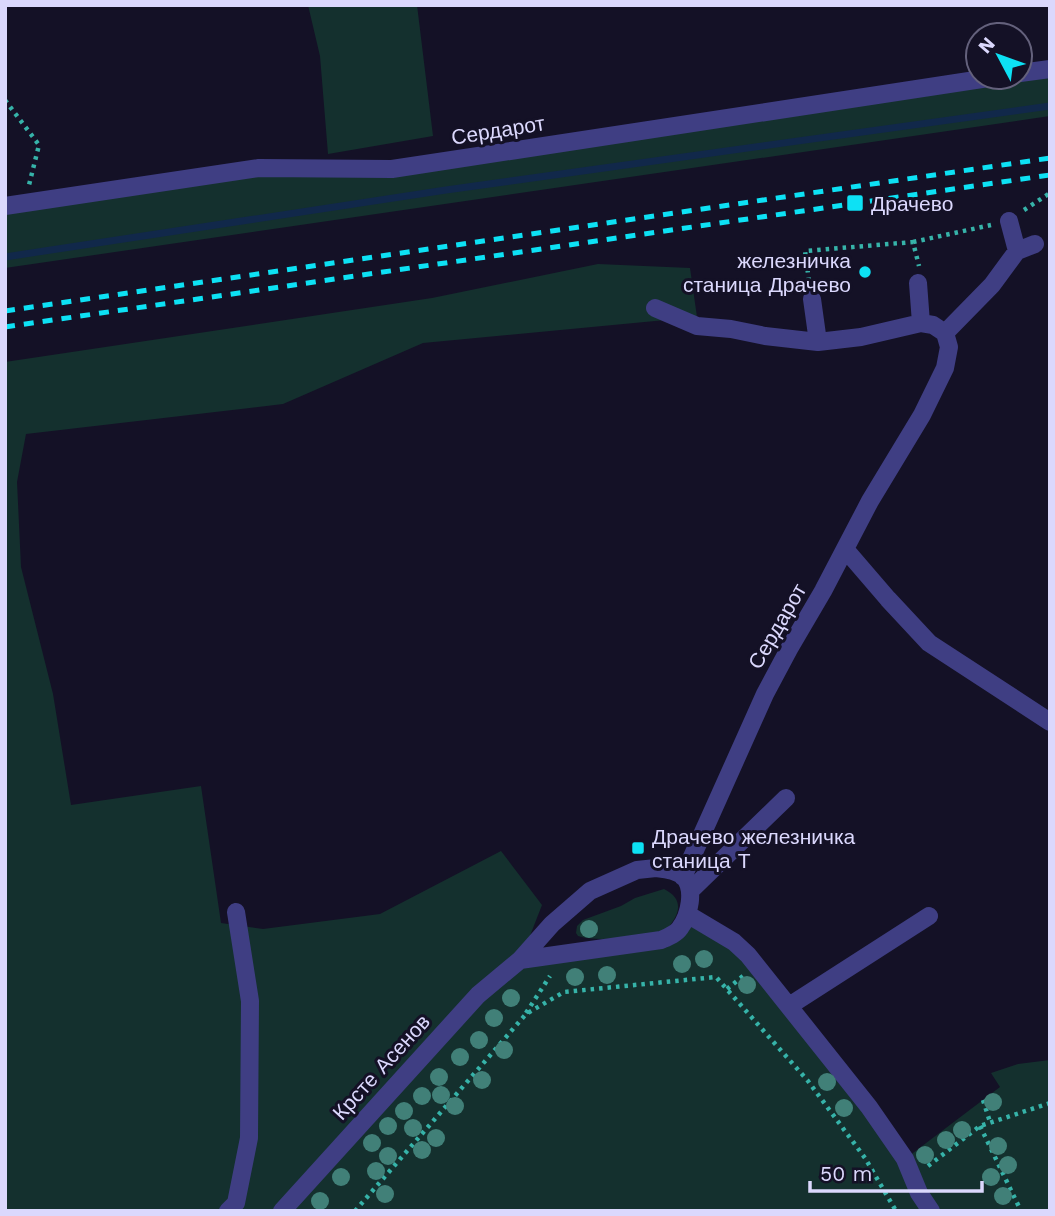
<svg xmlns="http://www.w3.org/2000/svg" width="1055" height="1216" font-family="'Work Sans',sans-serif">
  <rect width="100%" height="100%" fill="#141126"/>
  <!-- green -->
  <path fill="#14302e" d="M308 5H417L433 136 328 154 320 56Z
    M1050 69V116L5 268V206L259 168 392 169 995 77H1020Z
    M598 264 690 268 697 317 423 343 283 404 26 434 17 482 21 567 53 694 71 805 201 786 221 923 263 929 380 914 501 851 542 905 526 946 276 1211H5V362L432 298Z
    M664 889C686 900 679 916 665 931 637 934 606 944 578 936L576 933 577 926 583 920 621 906 635 898Z
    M687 914 734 942 905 1159 1000 1087 991 1073 1018 1064 1050 1060V1211H282L520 960 661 940Z"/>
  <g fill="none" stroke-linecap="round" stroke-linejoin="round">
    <!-- stream -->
    <path stroke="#11284a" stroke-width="7" d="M5 257 446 190 1050 106"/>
    <!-- path -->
    <path stroke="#36b3a9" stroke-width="4.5" stroke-dasharray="3.5 5" stroke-linecap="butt" d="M5 100 39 145 29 185
      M1024 210 1050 193
      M913 242 991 225
      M809 281 805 251 913 242 919 266
      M727 989 743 976
      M526 1013 550 976
      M983 1100 990 1122
      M980 1126 1021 1211
      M928 1166 980 1126 1050 1103
      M355 1211 526 1014 564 992 716 977 808 1081 865 1158 896 1211"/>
    <!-- minor -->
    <path stroke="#3f3e83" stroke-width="18" d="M1020 73 1050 69
      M5 206 259 168 392 169 995 77
      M1009 221 1017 251
      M918 283 921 323
      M812 299 818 342
      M655 308 697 326 731 329 765 336 818 342 861 337 921 323 933 325 945 333 949 347 945 368 922 415 870 501 823 591 789 649 765 694 683 877
      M945 333 992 285 1017 251 1035 244
      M845 549 888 599 929 643 1050 722
      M656 868C664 869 676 870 683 876 696 889 689 916 680 928 676 934 668 937 661 940L520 960 552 924 590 891 637 870Z
      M690 891 786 798
      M687 914 734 942 748 955 869 1107 905 1159 919 1193 931 1211
      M789 1006 929 916
      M228 1211 236 1203 249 1138 250 1001 236 912
      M282 1211 478 995 520 960"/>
    <!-- rail -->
    <path stroke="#0de1f4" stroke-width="5" stroke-dasharray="10 9" stroke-linecap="butt" d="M5 311 1050 158
      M5 327 1050 175"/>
  </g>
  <!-- trees -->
  <g fill="#418078">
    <circle cx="589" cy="929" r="9"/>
    <circle cx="704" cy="959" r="9"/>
    <circle cx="682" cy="964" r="9"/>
    <circle cx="607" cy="975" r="9"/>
    <circle cx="575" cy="977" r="9"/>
    <circle cx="747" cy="985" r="9"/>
    <circle cx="511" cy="998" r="9"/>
    <circle cx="494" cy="1018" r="9"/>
    <circle cx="479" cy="1040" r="9"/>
    <circle cx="504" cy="1050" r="9"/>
    <circle cx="460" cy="1057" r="9"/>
    <circle cx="439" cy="1077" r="9"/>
    <circle cx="482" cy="1080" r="9"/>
    <circle cx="827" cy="1082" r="9"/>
    <circle cx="441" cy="1095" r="9"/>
    <circle cx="422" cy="1096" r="9"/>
    <circle cx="993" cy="1102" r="9"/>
    <circle cx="455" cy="1106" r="9"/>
    <circle cx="844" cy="1108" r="9"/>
    <circle cx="404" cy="1111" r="9"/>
    <circle cx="388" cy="1126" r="9"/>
    <circle cx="413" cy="1128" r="9"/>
    <circle cx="962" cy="1130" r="9"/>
    <circle cx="436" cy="1138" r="9"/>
    <circle cx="946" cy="1140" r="9"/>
    <circle cx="372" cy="1143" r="9"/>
    <circle cx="998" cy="1146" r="9"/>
    <circle cx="422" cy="1150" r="9"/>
    <circle cx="925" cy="1155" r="9"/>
    <circle cx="388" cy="1156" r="9"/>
    <circle cx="1008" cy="1165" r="9"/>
    <circle cx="376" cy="1171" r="9"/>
    <circle cx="341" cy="1177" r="9"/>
    <circle cx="991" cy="1177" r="9"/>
    <circle cx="385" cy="1194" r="9"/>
    <circle cx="1003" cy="1196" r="9"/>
    <circle cx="320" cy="1201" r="9"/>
  </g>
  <!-- markers -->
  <g fill="#0de1f4" stroke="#141126" stroke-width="2.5">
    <rect x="846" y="194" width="18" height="18" rx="3.5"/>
    <circle cx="865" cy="272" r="7"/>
    <rect x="631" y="841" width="14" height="14" rx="3.5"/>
  </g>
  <g text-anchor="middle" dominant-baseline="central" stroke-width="6" stroke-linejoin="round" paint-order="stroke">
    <!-- street labels -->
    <g font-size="21" fill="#dbd8fd" stroke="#141126">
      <text transform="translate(498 130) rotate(-9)">Сердарот</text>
      <text transform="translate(777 626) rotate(-60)">Сердарот</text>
      <text transform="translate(381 1067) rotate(-48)">Крсте Асенов</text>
    </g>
    <!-- poi labels -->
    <g font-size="21" fill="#dbd8fd" stroke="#141126" text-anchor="start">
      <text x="871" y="203">Драчево</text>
      <text x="851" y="260" text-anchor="end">железничка<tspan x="851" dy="24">станица Драчево</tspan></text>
      <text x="652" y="836">Драчево железничка<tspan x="652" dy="24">станица Т</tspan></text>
    </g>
  </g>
  <!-- border -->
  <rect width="1055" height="1216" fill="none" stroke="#dbd8fd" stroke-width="14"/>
  <!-- north arrow -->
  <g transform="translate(999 56) rotate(311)"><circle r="33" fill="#141126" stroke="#64617c" stroke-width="2"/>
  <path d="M0-5L12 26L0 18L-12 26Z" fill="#0de1f4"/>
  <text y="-10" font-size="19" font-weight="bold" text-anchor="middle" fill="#dbd8fd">N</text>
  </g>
  <!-- scale -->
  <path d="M810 1181v10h172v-10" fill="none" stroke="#dbd8fd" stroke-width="3.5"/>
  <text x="820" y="1181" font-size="21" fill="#dbd8fd" stroke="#141126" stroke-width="5" paint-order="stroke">50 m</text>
</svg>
